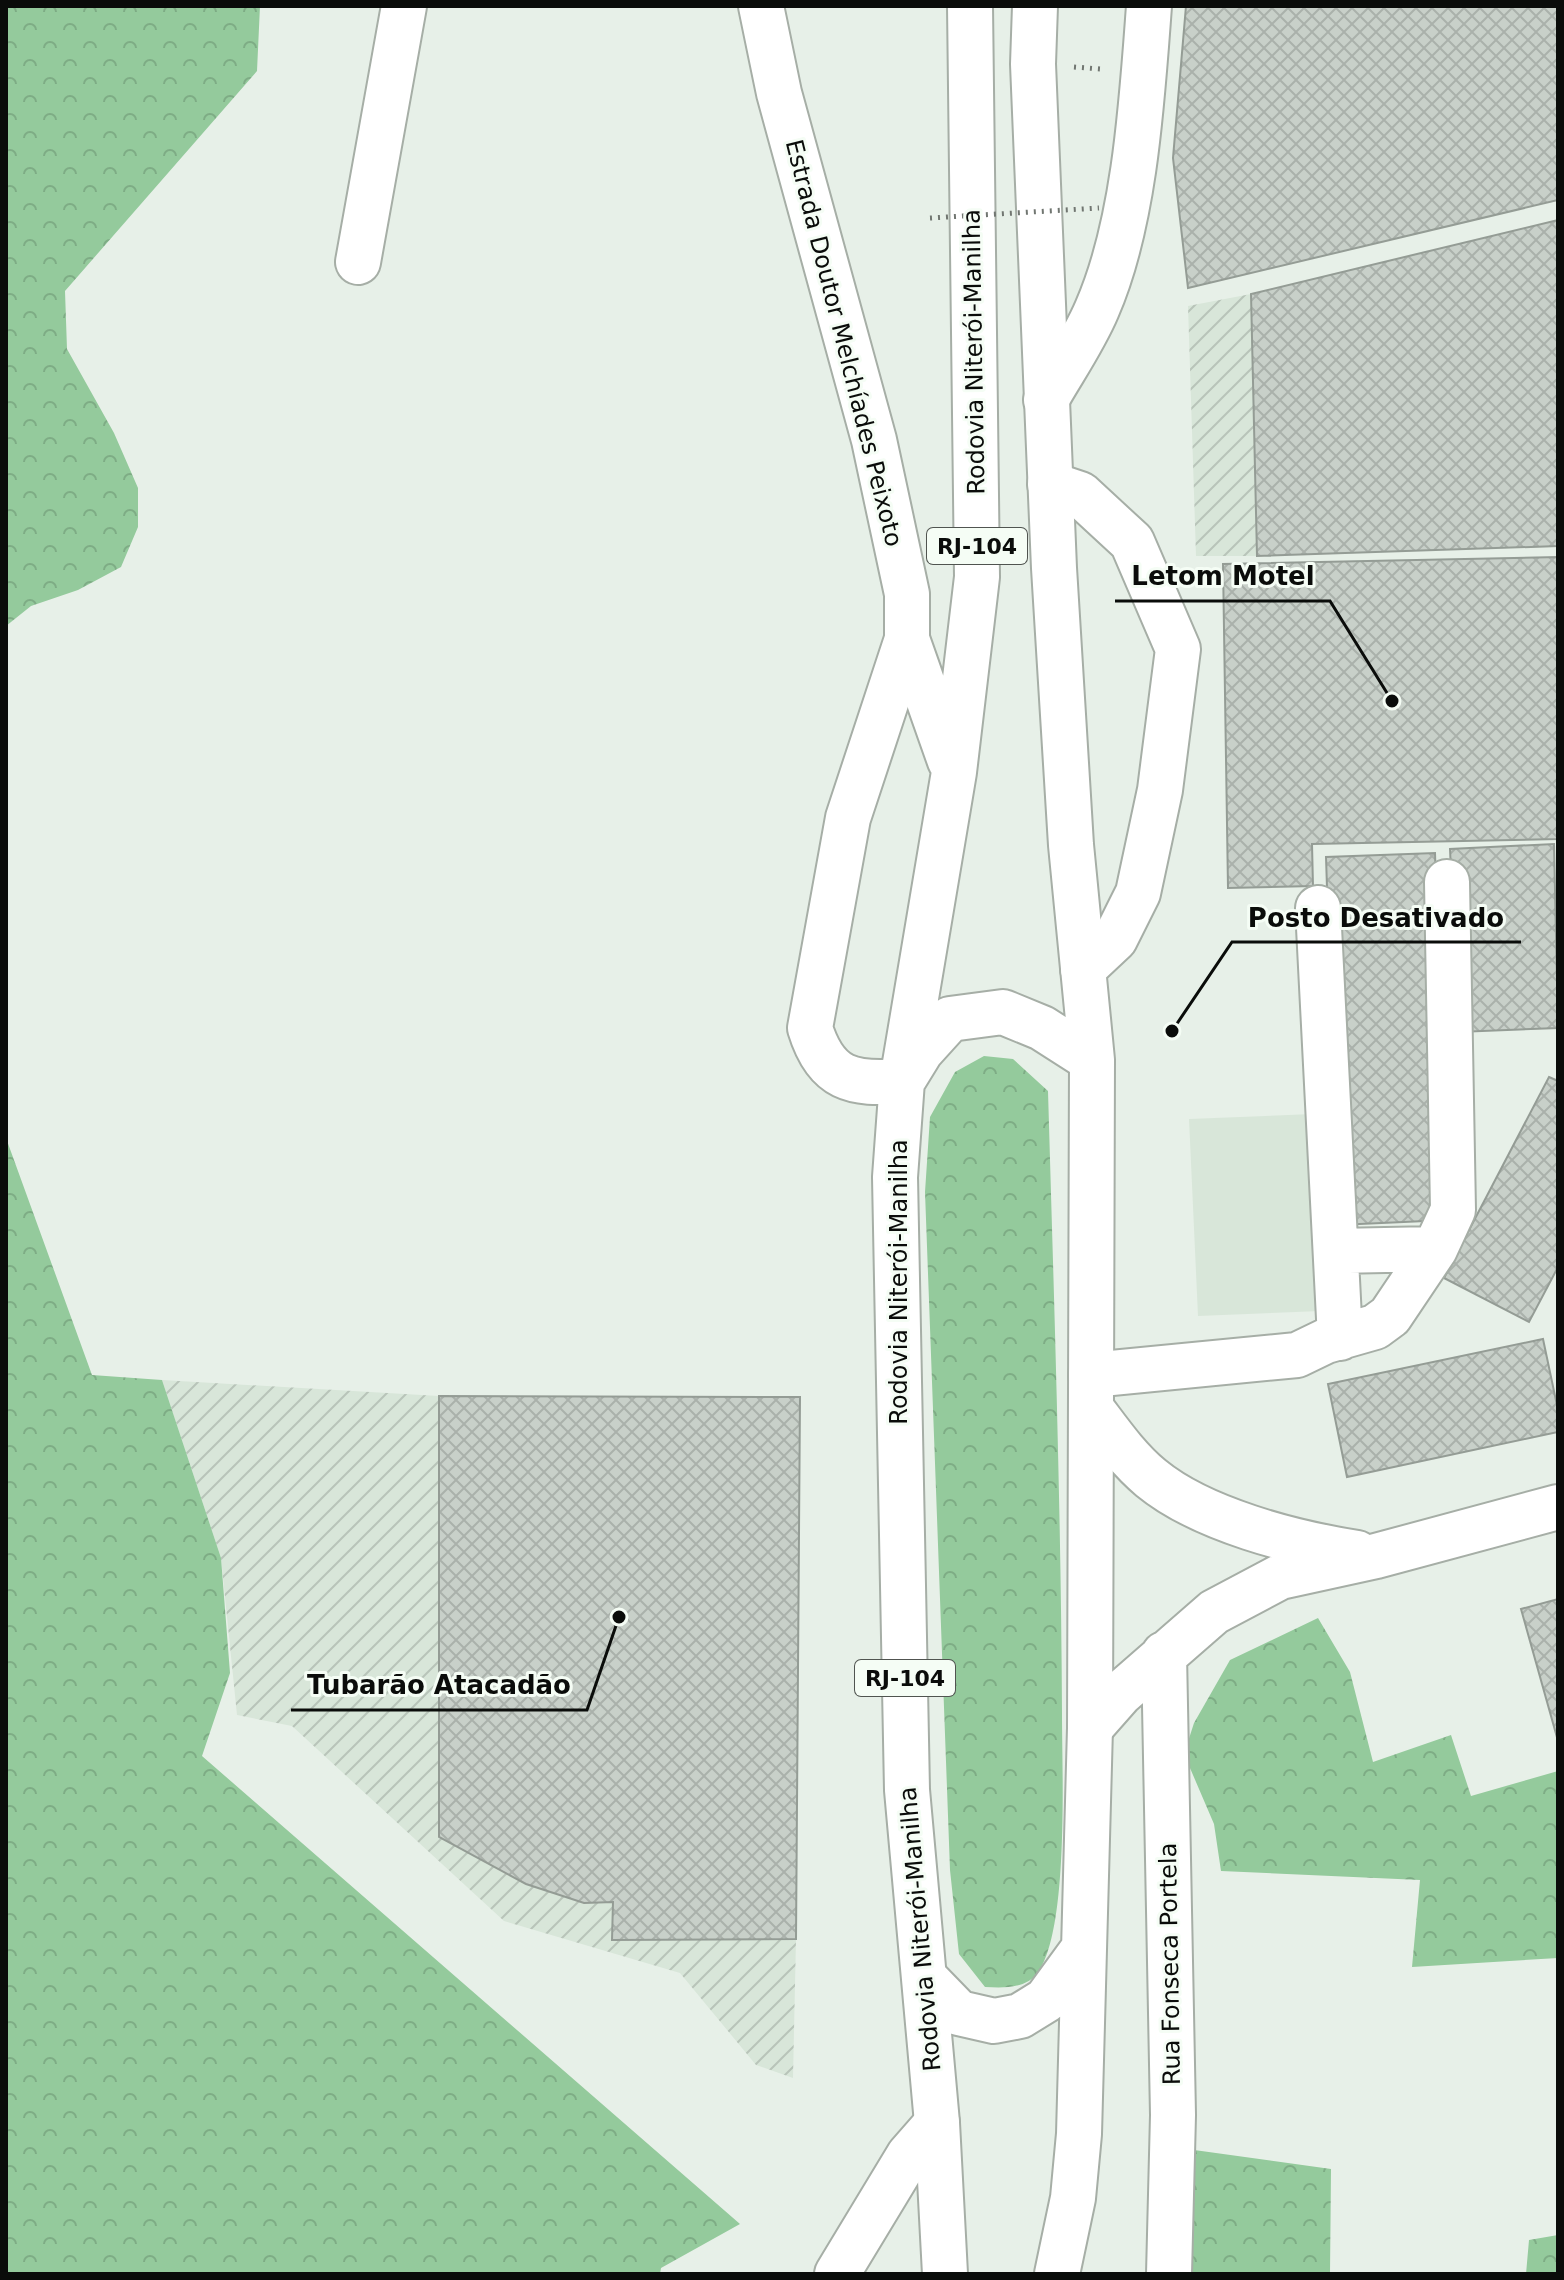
<svg xmlns="http://www.w3.org/2000/svg" width="1564" height="2280" font-family="'DejaVu Sans',sans-serif">
  <defs>
    <pattern id="industrial-furrows" width="10" height="10" patternUnits="userSpaceOnUse" patternTransform="scale(2)"><rect width="10" height="10" fill="#d8e6d9"/><path d="M-1 1l2-2M0 10L10 0M9 11l2-2" fill="none" stroke="#b8c4b9"/></pattern>
    <pattern id="forest-crowns" width="20" height="18" patternUnits="userSpaceOnUse" patternTransform="scale(2)"><rect width="20" height="18" fill="#94ca9c"/><path d="M2 6a3 3 0 1 1 6 0M12 15a3 3 0 1 1 6 0" fill="none" stroke="#7eac85"/></pattern>
    <pattern id="building-cross-hatch" width="8" height="8" patternUnits="userSpaceOnUse" patternTransform="scale(2)"><rect width="8" height="8" fill="#c8d0c9"/><path d="M0 0l8 8M0 8l8-8" fill="none" stroke="#aab1ab"/></pattern>
  </defs>
  <rect width="100%" height="100%" fill="#e7f0e8"/>
  <!-- built -->
  <path fill="#d8e6d9" d="M1312 1114 1321 1311 1198 1316 1189 1119Z"/>
  <!-- industrial -->
  <path fill="url(#industrial-furrows)" d="M1251 294 1257 556H1196L1188 306Z
    M162 1380 439 1396V1837L526 1884 584 1903 613 1902 796 1939 793 2078 756 2065 680 1973 504 1921 292 1726 237 1715 221 1558Z"/>
  <!-- forest -->
  <path fill="url(#forest-crowns)" d="M6 6H260L257 71 65 291 67 349 114 433 138 488V527L121 567 78 590 31 606 6 626Z
    M984 1056 1013 1059 1048 1091C1054 1299 1061 1506 1062 1714 1062 1772 1069 1925 1039 1971 1027 1989 1004 1988 985 1987L959 1954 950 1870 925 1192 930 1117 955 1072Z
    M6 1138 92 1375 162 1380 221 1558 230 1673 202 1756 740 2224 661 2268 660 2274H6Z
    M1318 1618 1350 1672 1373 1762 1451 1735 1471 1796 1558 1771V1958L1412 1967 1420 1880 1221 1871 1214 1824 1184 1754 1194 1723 1230 1660Z
    M1187 2149 1331 2169 1330 2274H1184Z
    M1558 2235V2274H1526L1529 2240Z"/>
  <!-- building -->
  <path fill="url(#building-cross-hatch)" stroke="#949c95" stroke-width="2" d="M1186 6H1558V200L1188 288 1173 158Z
    M1558 220V546L1257 556 1251 294Z
    M1558 557V839L1312 844 1313 886 1228 888 1223 564Z
    M1554 844 1558 1028 1458 1032 1450 849Z
    M1435 853 1447 1220 1338 1225 1326 857Z
    M1549 1077 1558 1081V1267L1529 1322 1444 1278Z
    M1543 1339 1558 1410V1432L1347 1477 1328 1384Z
    M439 1396 800 1397 796 1939 612 1940 613 1902 584 1903 526 1884 439 1837Z
    M1558 1599V1741L1521 1609Z"/>
  <g fill="none" stroke-linecap="round" stroke-linejoin="round">
    <!-- minor casing -->
    <g stroke="#a6aea6" stroke-width="48">
      <path id="minor" d="M761 6 779 93 874 440 907 594V639L848 818 810 1028C826 1080 852 1085 902 1081
        M358 262 404 6
        M1046 400C1063 370 1084 340 1097 309 1135 222 1142 100 1149 6
        M1050 484 1080 494 1132 542 1178 649 1160 790 1138 893 1115 939 1083 969
        M1318 908 1340 1338
        M1336 1251 1435 1249
        M1091 1375 1297 1355 1326 1341 1375 1327 1390 1316 1435 1249 1453 1210 1447 882
        M1091 1408C1110 1433 1127 1458 1151 1478 1202 1520 1294 1543 1357 1553
        M1164 1654 1173 2115 1169 2274
        M1090 1728 1120 1694 1214 1612 1280 1577 1376 1556 1558 1507
        M837 2274 909 2155 937 2123"/>
    </g>
    <!-- highway casing -->
    <g stroke="#a6aea6" stroke-width="48">
      <path id="highway" d="M1035 6 1033 64 1054 568 1071 845 1092 1060 1090 1728 1079 2134 1073 2198 1057 2274
        M907 639 950 761
        M905 1077 921 1051 950 1019 1003 1012 1042 1028 1092 1060
        M925 1978 959 2013 994 2021 1020 2016 1046 2000 1084 1948
        M945 2274 937 2123 907 1790 895 1177 902 1081 954 772 977 577 970 6"/>
    </g>
    <!-- path -->
    <path stroke="#717671" stroke-width="5" stroke-dasharray="2 6" stroke-linecap="butt" d="M1074 67 1100 69"/>
    <!-- minor -->
    <use href="#minor" stroke="#fff" stroke-width="44"/>
    <!-- highway -->
    <use href="#highway" stroke="#fff" stroke-width="44"/>
    <!-- path-bridge -->
    <path stroke="#717671" stroke-width="5" stroke-dasharray="2 6" stroke-linecap="butt" d="M930 218 1099 208"/>
  </g>
  <g text-anchor="middle" dominant-baseline="central" stroke-width="6" stroke-linejoin="round" paint-order="stroke">
    <!-- shield labels -->
    <g fill="#f5fdf5" stroke="#505450" stroke-width="2">
      <rect x="927" y="528" width="100" height="36" rx="6"/>
      <rect x="855" y="1660" width="100" height="36" rx="6"/>
    </g>
    <g font-size="22" font-weight="bold" fill="#0a0c0a">
      <text x="977" y="546">RJ-104</text>
      <text x="905" y="1678">RJ-104</text>
    </g>
    <!-- street labels -->
    <g font-size="24" fill="#0a0c0a" stroke="#f5fdf5">
      <text transform="translate(844 343) rotate(76)">Estrada Doutor Melchíades Peixoto</text>
      <text transform="translate(974 352) rotate(-91)">Rodovia Niterói-Manilha</text>
      <text transform="translate(899 1282) rotate(-90)">Rodovia Niterói-Manilha</text>
      <text transform="translate(920 1929) rotate(-95)">Rodovia Niterói-Manilha</text>
      <text transform="translate(1170 1964) rotate(-91)">Rua Fonseca Portela</text>
    </g>
  </g>
  <!-- callouts -->
  <path fill="none" stroke="#0a0c0a" stroke-width="3" d="M1392 701L1330 601H1115M1172 1031L1232 942H1521M619 1617L587 1710H291"/>
  <g fill="#0a0c0a" stroke="#f5fdf5" stroke-width="3">
    <circle cx="1392" cy="701" r="8"/>
    <circle cx="1172" cy="1031" r="8"/>
    <circle cx="619" cy="1617" r="8"/>
  </g>
  <g font-size="26" text-anchor="middle" font-weight="bold" fill="#0a0c0a" stroke="#f5fdf5" stroke-width="6" stroke-linejoin="round" paint-order="stroke">
    <text x="1223" y="585">Letom Motel</text>
    <text x="1376" y="927">Posto Desativado</text>
    <text x="439" y="1694">Tubarão Atacadão</text>
  </g>
  <!-- border -->
  <rect width="1564" height="2280" fill="none" stroke="#0a0c0a" stroke-width="16"/>
</svg>
